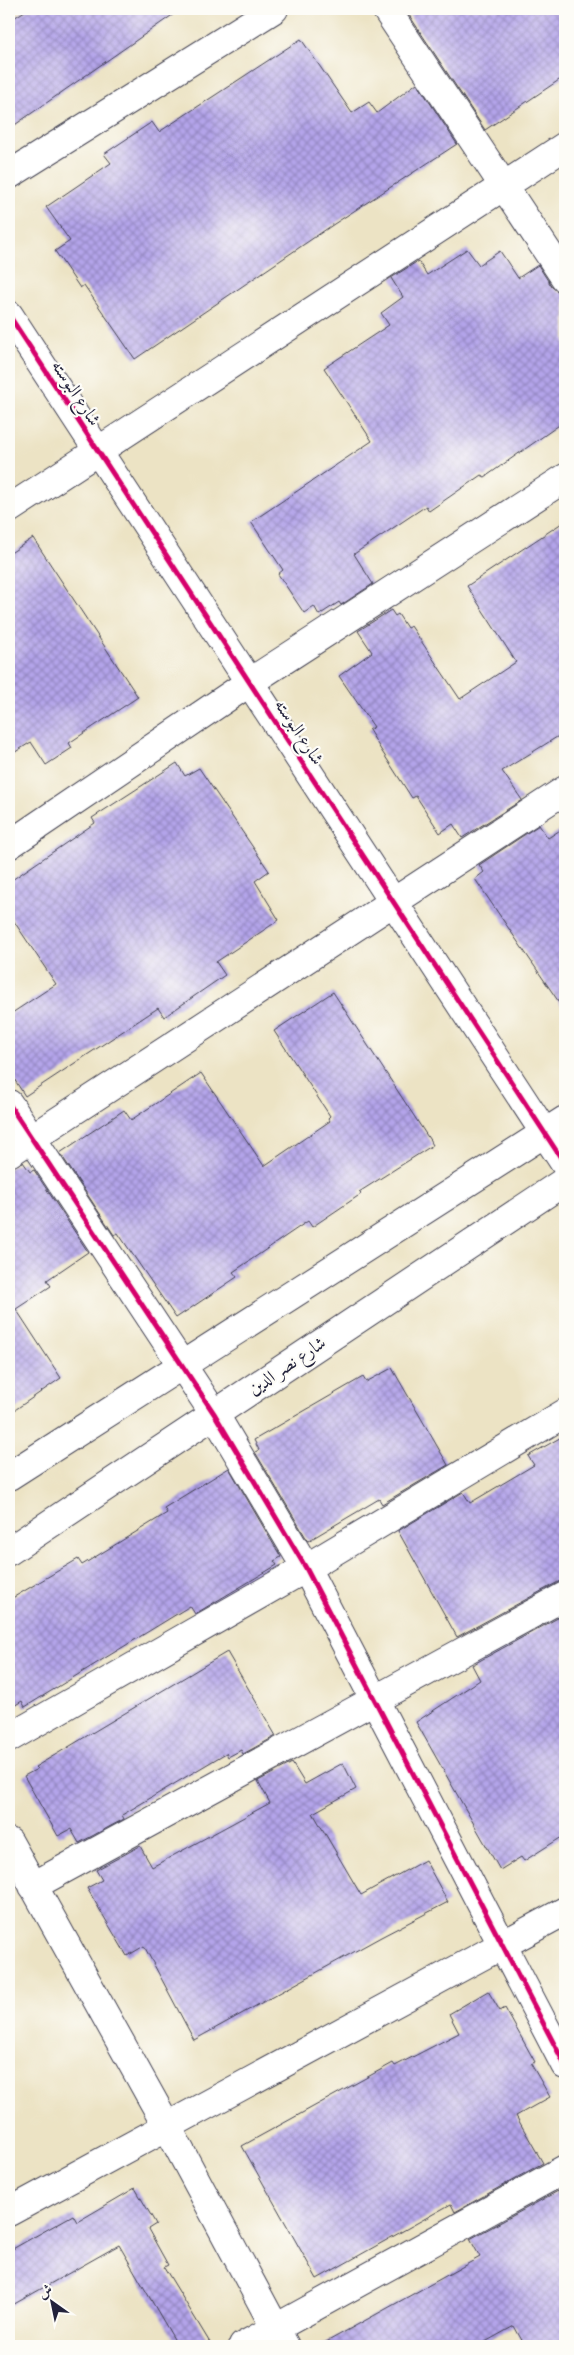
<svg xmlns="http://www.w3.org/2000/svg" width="574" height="2355" font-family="'IM FELL Double Pica',Amiri,serif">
  <defs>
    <pattern id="building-cross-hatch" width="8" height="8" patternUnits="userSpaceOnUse" patternTransform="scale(1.25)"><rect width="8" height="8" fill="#b4a4ea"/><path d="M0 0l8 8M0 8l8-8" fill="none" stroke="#9285bf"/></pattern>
  </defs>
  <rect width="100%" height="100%" fill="#fdfcf7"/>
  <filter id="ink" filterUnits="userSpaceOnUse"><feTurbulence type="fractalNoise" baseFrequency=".02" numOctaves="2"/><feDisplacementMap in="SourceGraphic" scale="10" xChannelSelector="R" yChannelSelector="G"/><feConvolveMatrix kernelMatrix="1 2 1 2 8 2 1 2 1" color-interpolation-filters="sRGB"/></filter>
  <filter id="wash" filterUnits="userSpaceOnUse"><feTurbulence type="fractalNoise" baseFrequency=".0096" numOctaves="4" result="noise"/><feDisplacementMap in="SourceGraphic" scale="20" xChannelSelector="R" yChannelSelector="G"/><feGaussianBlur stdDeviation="1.12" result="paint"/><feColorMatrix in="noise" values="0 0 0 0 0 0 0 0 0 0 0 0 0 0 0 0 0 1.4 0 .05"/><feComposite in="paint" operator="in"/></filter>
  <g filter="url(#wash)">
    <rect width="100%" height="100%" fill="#ece3c4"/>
    <g id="blocks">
      <!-- building -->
      <path fill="url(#building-cross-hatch)" d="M28 9H181L9 129V21Z
        M405 9H565V76L485 130Z
        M301 39 352 113 369 102 377 113 417 83 457 144 334 224 135 359 84 285 80 288 55 251 70 241 46 207 111 163 104 154 152 122 159 132Z
        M467 249 479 265 500 251 518 278 538 265 552 287 558 292 565 294V421L485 477 481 475 429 511 426 506 354 554 373 584 341 605 339 602 319 615 314 606 304 613 278 574 283 570 251 522 372 441 324 368 389 325 381 313 403 297 391 278 418 261 427 275Z
        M565 521V732L502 771 522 800 462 838 453 824 440 833 416 796 412 798 381 750 369 730 374 727 339 676 372 652 358 631 391 610 395 616 398 614 407 628 411 626 460 699 516 662 467 586Z
        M33 538 138 697 69 743 72 748 46 765 31 742 9 756V554Z
        M177 763 185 776 199 768 269 871 255 881 279 920 216 962 225 975 164 1017 158 1008 25 1096 9 1071V1015L56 984 9 914V882L95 823 92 818Z
        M539 825 548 838 565 827V1011L475 879 484 872 479 865Z
        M333 992 433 1145 359 1192 361 1194 312 1227 308 1221 233 1272 237 1277 176 1318 118 1233 114 1235 60 1153 124 1110 131 1120 201 1073 264 1166 330 1121 328 1118 330 1116 274 1031Z
        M23 1162 30 1172 34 1170 88 1252 47 1280 51 1286 16 1309 61 1378 9 1414V1168Z
        M392 1368 448 1465 382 1504 379 1499 308 1541 255 1452 259 1450 254 1440 363 1377 366 1382Z
        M565 1435V1580L558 1582 457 1637 398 1531 463 1492 470 1503 534 1465 528 1456Z
        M229 1468 281 1557 274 1561 277 1565 195 1614 190 1606 25 1707 22 1701 9 1709V1600L78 1559 82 1565 167 1513 164 1508Z
        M565 1614V1835L524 1861 521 1857 500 1870 416 1722 480 1680 472 1665Z
        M227 1652 276 1736 243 1754 241 1750 228 1757 226 1753 122 1815 124 1819 79 1843 71 1829 58 1836 24 1776 37 1769 35 1767Z
        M292 1763 305 1784 343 1763 356 1789 313 1813 361 1895 425 1860 448 1902 381 1937 194 2040 144 1946 127 1956 87 1888 102 1880 96 1870 140 1846 152 1867 270 1803 258 1781Z
        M488 1991 500 2011 505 2008 535 2062 531 2064 550 2097 516 2116 543 2163 455 2212 451 2204 317 2279 242 2146 393 2063 395 2066 459 2033 449 2014Z
        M135 2188 156 2224 148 2229 168 2265 164 2267 212 2346H178L119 2245 9 2307V2251L73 2215 77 2222Z
        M558 2191 565 2203V2346H525L514 2326 478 2346H319L480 2257 470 2239Z"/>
    </g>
  </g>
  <g filter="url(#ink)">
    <use href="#blocks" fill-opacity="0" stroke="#403f50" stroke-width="1"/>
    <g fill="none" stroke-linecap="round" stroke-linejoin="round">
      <!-- minor casing -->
      <g stroke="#403f50" stroke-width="30">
        <path id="minor" d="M386 9 565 278
          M9 175 274 9
          M9 509 565 146
          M9 845 250 682 565 478
          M9 1104 215 1415 306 1568 565 2065
          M9 1153 565 790
          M9 1738 306 1568 565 1413
          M9 1842 167 2126 285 2346
          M33 1886 565 1596
          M9 2212 565 1911
          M243 2346 565 2169"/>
      </g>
      <!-- tertiary casing -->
      <g stroke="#403f50" stroke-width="30">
        <path id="tertiary" d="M9 315 565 1164
          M9 1476 565 1120
          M9 1551 565 1181"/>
      </g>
      <!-- minor -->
      <use href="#minor" stroke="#fff" stroke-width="28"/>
      <!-- tertiary -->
      <use href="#tertiary" stroke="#fff" stroke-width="28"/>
      <!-- cycleway casing -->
      <g stroke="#fdfcf7" stroke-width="8">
        <path id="cycleway" d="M9 315 565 1164
          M9 1104 215 1415 306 1568 565 2065"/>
      </g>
      <!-- cycleway -->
      <use href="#cycleway" stroke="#d6006c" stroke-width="5"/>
    </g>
  </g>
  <g text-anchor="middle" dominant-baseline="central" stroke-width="4.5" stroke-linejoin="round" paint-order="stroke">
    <!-- street labels -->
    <g font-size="18" fill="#22223b" stroke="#fdfcf7">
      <text transform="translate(76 393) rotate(57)">شارع البوسته</text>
      <text transform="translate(299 732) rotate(57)">شارع البوسته</text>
      <text transform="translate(287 1366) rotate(-34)">شارع نصر الدين</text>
    </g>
  </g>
  <!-- margin -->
  <rect width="574" height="2355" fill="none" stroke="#fdfcf7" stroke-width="30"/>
  <!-- north arrow -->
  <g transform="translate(52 2302) rotate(327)" stroke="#fdfcf7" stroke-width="4" paint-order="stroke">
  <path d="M0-4L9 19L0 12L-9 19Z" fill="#22223b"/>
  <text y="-8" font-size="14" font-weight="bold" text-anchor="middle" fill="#22223b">ش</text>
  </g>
</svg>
